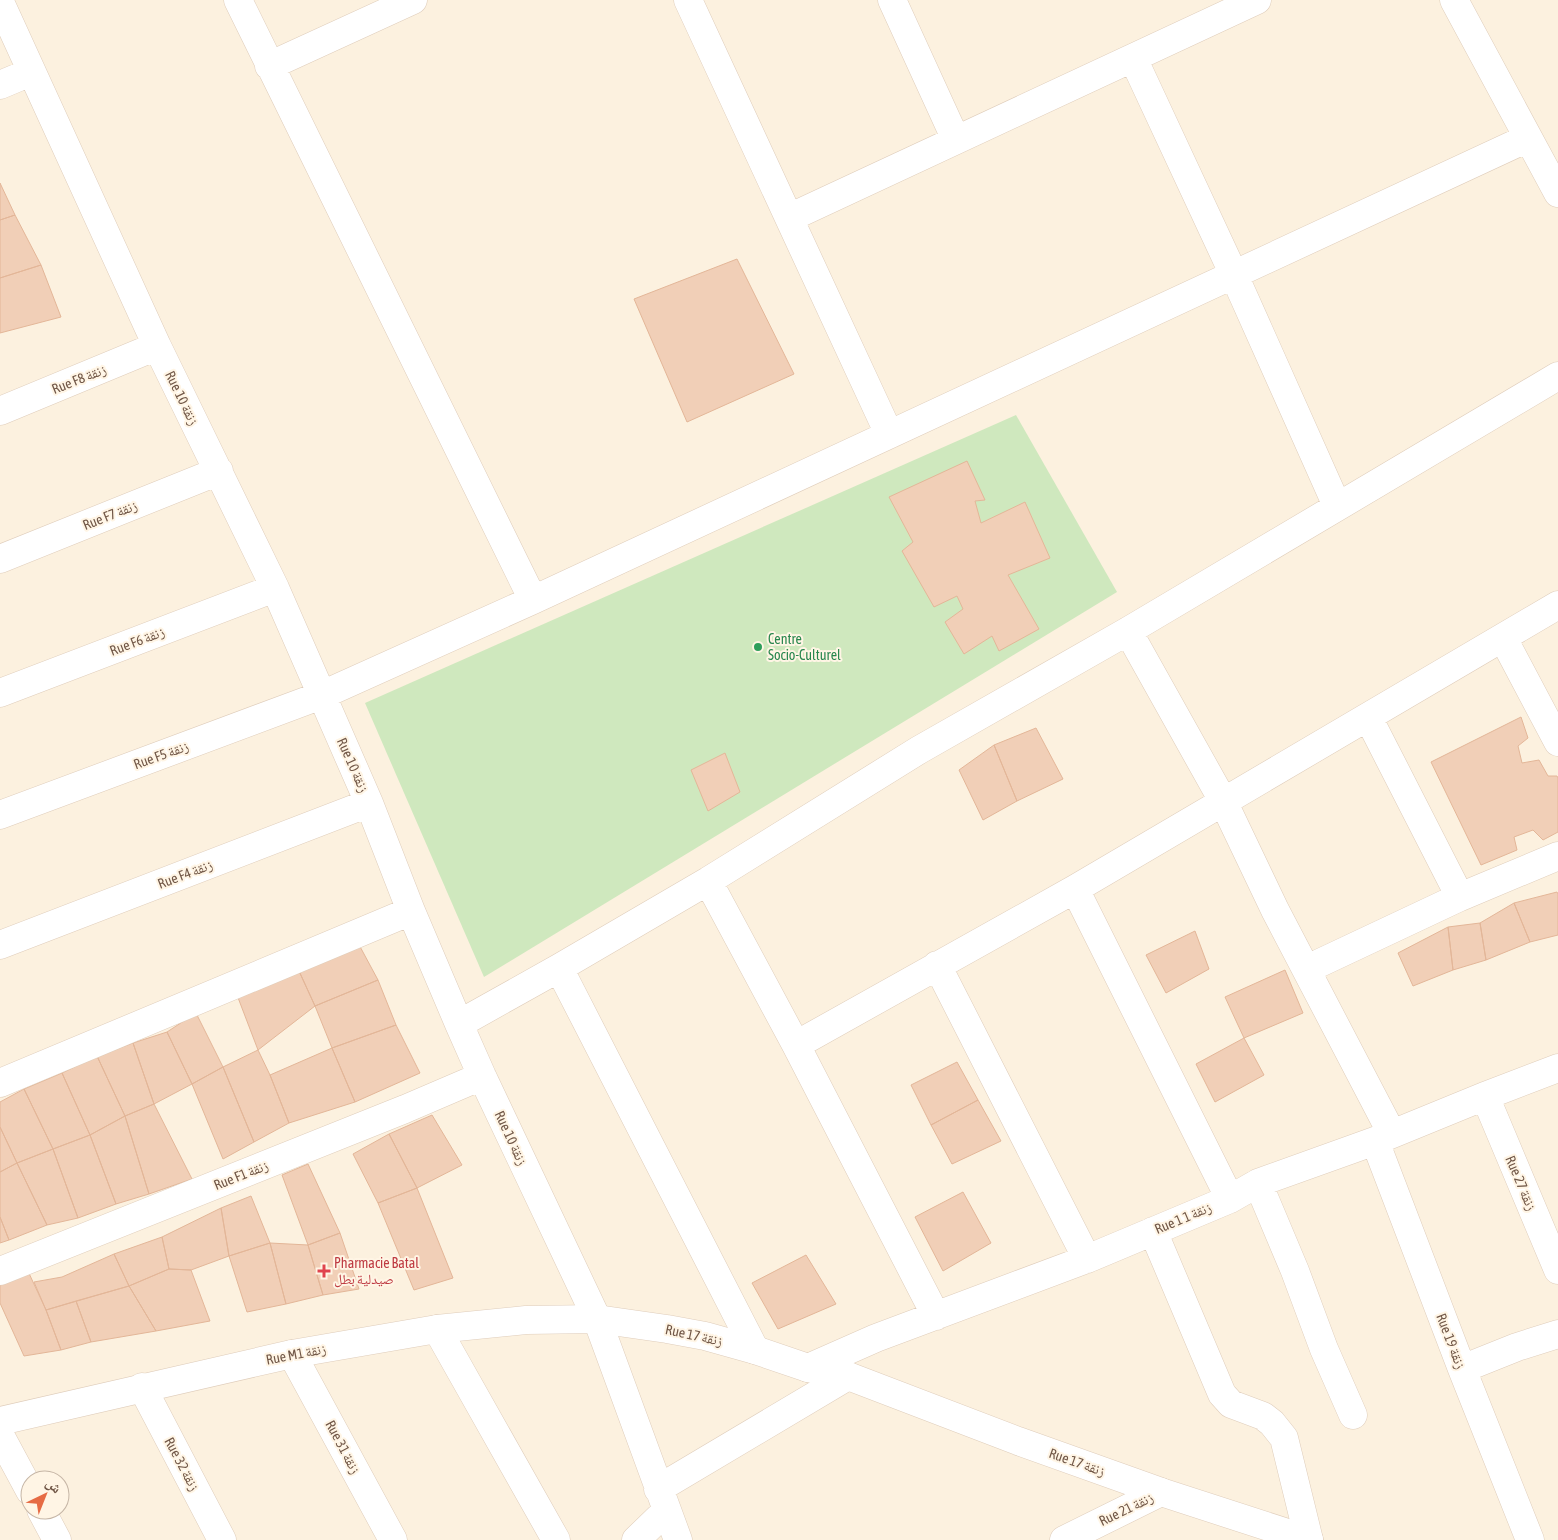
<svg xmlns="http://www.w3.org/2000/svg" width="1558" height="1540" font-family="'Asap Condensed','Noto Naskh Arabic',sans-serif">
  <rect width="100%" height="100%" fill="#fcf1df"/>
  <!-- green -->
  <path fill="#cfe8be" d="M1016 415 1117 592 484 977 365 703Z"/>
  <!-- building -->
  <path fill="#f1cfb7" stroke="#e3b698" d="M0 183 15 215 0 220Z
    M15 215 41 265 0 278V220Z
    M737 259 794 374 687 422 634 299Z
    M41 265 61 317 0 333V278Z
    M967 461 985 500 975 501 981 523 1025 502 1050 558 1008 575 1039 629 999 651 992 636 964 654 945 622 963 609 957 596 934 607 902 551 913 542 889 497Z
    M1521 717 1528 738 1518 746 1522 763 1539 760 1548 776H1557L1558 778V832L1543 840 1533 830 1514 837 1517 850 1481 865 1431 762Z
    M1036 728 1063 779 1017 801 994 745Z
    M994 745 1017 801 983 820 959 770Z
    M725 753 740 792 708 811 691 770Z
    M1557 892 1558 894V935L1530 942 1514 903Z
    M1514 903 1530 942 1486 960 1480 923Z
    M1480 923 1486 960 1453 970 1448 927Z
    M1448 927 1453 970 1413 986 1398 953Z
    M1195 931 1209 969 1166 993 1146 955Z
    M357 941 378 980 315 1006 299 971Z
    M1285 970 1303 1013 1244 1038 1225 997Z
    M299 971 315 1006 258 1050 237 995Z
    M378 980 396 1025 332 1048 315 1006Z
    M196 1013 223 1067 192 1084 167 1032Z
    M396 1025 420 1073 355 1102 332 1048Z
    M167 1032 192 1084 154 1104 133 1043Z
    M1244 1038 1264 1075 1215 1102 1196 1064Z
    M133 1043 154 1104 125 1116 97 1056Z
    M332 1048 355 1102 289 1123 270 1075Z
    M258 1050 270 1075 289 1123 254 1142 223 1067Z
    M97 1056 125 1116 90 1135 62 1073Z
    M957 1062 978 1100 931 1125 911 1085Z
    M223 1067 254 1142 223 1159 192 1084Z
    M62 1073 90 1135 53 1149 24 1089Z
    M24 1089 53 1149 17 1163 0 1127V1102Z
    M978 1100 1001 1141 952 1164 931 1125Z
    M154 1104 192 1179 149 1194 125 1116Z
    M432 1115 462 1165 417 1188 389 1134Z
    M125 1116 149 1194 116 1204 90 1135Z
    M0 1127 17 1163 0 1172Z
    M389 1134 417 1188 378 1203 353 1154Z
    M90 1135 116 1204 78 1218 53 1149Z
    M53 1149 78 1218 47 1225 17 1163Z
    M17 1163 47 1225 9 1240 0 1217V1172Z
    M308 1164 340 1233 308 1245 282 1175Z
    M417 1188 453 1278 414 1290 378 1203Z
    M963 1192 991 1243 943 1271 915 1217Z
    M251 1196 270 1243 229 1256 221 1208Z
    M221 1208 229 1256 191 1270 169 1269 162 1237Z
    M0 1217 9 1240 0 1243Z
    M340 1233 359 1289 323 1295 308 1245Z
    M162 1237 169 1269 129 1286 114 1254Z
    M270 1243 286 1304 247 1312 229 1256Z
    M270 1243 308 1245 323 1295 286 1304Z
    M114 1254 129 1286 46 1310 34 1282 62 1277Z
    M806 1255 836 1304 778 1329 752 1283Z
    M27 1269 46 1310 61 1350 24 1356 0 1303V1282Z
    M169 1269 191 1270 210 1321 156 1331 129 1286Z
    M129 1286 156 1331 91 1342 76 1301Z
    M76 1301 91 1342 61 1350 46 1310Z"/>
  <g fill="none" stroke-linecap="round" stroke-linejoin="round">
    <!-- minor casing -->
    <g stroke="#dfcdbb" stroke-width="29">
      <path id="minor" d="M238 0 533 600
        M688 0 889 434
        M892 0 956 140
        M1454 0 1558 193
        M0 2 157 346 275 588 369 803 411 911 459 1024 482 1076 597 1319 678 1540
        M1133 58 1234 275 1337 506
        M269 66 413 0
        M0 85 31 72
        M789 218 1257 0
        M0 411 157 346
        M0 559 219 471
        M1128 631 1223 801 1275 910 1392 1134
        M1503 638 1558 742
        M0 693 275 588
        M1368 717 1460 897
        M0 815 322 695 533 600 1528 138
        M708 881 796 1045 936 1316
        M1075 889 1230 1199
        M0 945 369 803
        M937 965 1087 1259
        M559 968 755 1350
        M1307 969 1460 897 1558 856
        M459 1024 559 968 708 881 919 750 1128 631 1558 376
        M796 1045 1075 889 1558 605
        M0 1083 411 911
        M1485 1096 1558 1270
        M1375 1141 1462 1369 1530 1540
        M1258 1183 1295 1271 1324 1349 1353 1415
        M1153 1231 1222 1394 1231 1404 1263 1416 1272 1423 1284 1438 1309 1540
        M0 1271 405 1109 482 1076
        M437 1329 556 1540
        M292 1354 393 1540
        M808 1368 876 1338 1087 1259 1230 1199 1258 1183 1375 1141 1485 1096 1558 1068
        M1462 1369 1517 1347 1558 1334
        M142 1387 222 1540
        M0 1435 30 1491
        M658 1489 848 1376
        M41 1510 57 1540
        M636 1540 666 1511
        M1064 1540 1161 1492"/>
    </g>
    <!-- tertiary casing -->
    <g stroke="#dfcdbb" stroke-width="29">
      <path id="tertiary" d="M0 1421 292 1354 437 1329 526 1320 597 1319 667 1329 705 1336 755 1350 808 1368 848 1376 1018 1441 1161 1492 1309 1540"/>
    </g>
    <!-- minor -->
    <use href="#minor" stroke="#fff" stroke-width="28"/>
    <!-- tertiary -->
    <use href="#tertiary" stroke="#fff" stroke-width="28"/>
  </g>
  <!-- markers -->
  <circle fill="#2e9e5b" stroke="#fff5e5" stroke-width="2" cx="758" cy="647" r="5"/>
  <path fill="#e0444e" stroke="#fff5e5" stroke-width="2" d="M321.5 1263.5h5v5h5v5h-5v5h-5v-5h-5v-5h5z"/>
  <g text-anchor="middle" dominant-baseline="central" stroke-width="4" stroke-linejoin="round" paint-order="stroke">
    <!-- street labels -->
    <g font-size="14" fill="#715747" stroke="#fff5e5">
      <text transform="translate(79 379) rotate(-22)">Rue F8 زنقة</text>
      <text transform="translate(182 398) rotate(64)">Rue 10 زنقة</text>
      <text transform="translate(110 515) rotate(-22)">Rue F7 زنقة</text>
      <text transform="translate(137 641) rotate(-21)">Rue F6 زنقة</text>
      <text transform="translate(161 755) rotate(-20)">Rue F5 زنقة</text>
      <text transform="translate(353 765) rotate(66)">Rue 10 زنقة</text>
      <text transform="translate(185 874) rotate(-21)">Rue F4 زنقة</text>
      <text transform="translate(511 1138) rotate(65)">Rue 10 زنقة</text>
      <text transform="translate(241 1175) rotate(-22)">Rue F1 زنقة</text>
      <text transform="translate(1521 1183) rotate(67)">Rue 27 زنقة</text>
      <text transform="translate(1183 1218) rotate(-23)">Rue 1 زنقة 1</text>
      <text transform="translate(694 1335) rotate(12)">Rue 17 زنقة</text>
      <text transform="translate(1451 1341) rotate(69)">Rue 19 زنقة</text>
      <text transform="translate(296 1354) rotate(-11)">Rue M1 زنقة</text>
      <text transform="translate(343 1447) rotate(62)">Rue 31 زنقة</text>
      <text transform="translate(1077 1462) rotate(19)">Rue 17 زنقة</text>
      <text transform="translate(182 1464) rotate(62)">Rue 32 زنقة</text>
      <text transform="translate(1126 1509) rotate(-26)">Rue 21 زنقة</text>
    </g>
    <!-- leisure labels -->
    <g font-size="14" fill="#27864d" stroke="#fff5e5" text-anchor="start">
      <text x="768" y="639">Centre<tspan x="768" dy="16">Socio-Culturel</tspan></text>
    </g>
    <!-- health labels -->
    <g font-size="14" fill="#be3a42" stroke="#fff5e5" text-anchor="start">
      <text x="334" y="1263">Pharmacie Batal<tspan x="334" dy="16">صيدلية بطل</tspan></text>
    </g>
  </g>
  <!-- north arrow -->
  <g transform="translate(45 1495) rotate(43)"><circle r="24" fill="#fff5e5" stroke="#c6b6a6"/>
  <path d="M0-4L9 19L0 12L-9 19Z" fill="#e66b44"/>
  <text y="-8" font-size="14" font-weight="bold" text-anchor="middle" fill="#715747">ش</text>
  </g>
</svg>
